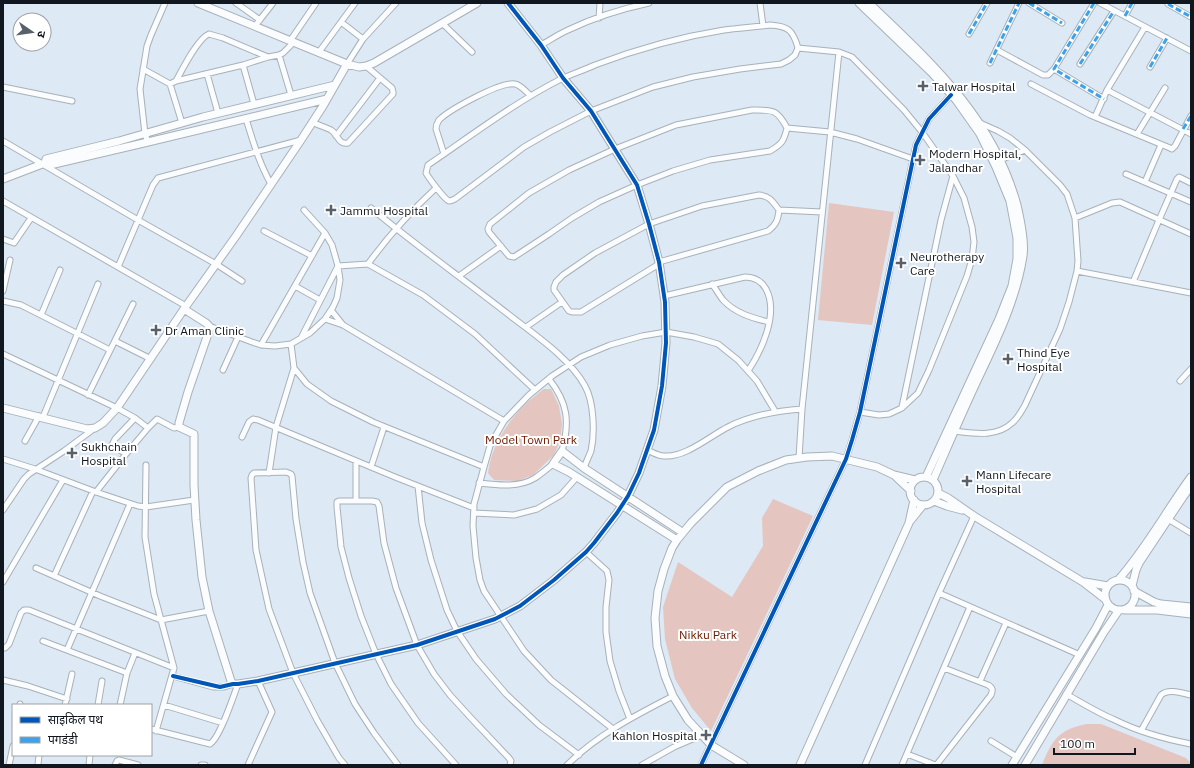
<svg xmlns="http://www.w3.org/2000/svg" width="1194" height="768" font-family="'IBM Plex Sans','Noto Sans Devanagari',sans-serif">
  <rect width="100%" height="100%" fill="#dde9f4"/>
  <!-- green -->
  <path fill="#e5c5bf" d="M829 203 894 212 872 325 818 320Z
    M544 389H551L559 406 562 424 560 441 554 455 533 475 517 481 494 480 488 473C489 467 490 461 492 455 502 428 520 406 544 389Z
    M773 499 813 516 711 731 692 708 675 679 665 639 663 607 678 562 732 597 763 546 762 518Z
    M1087 724H1101L1186 758 1191 763V765H1042C1052 740 1059 729 1087 724Z"/>
  <g fill="none" stroke-linecap="round" stroke-linejoin="round">
    <!-- minor casing -->
    <g stroke="#a8b1b9" stroke-width="7">
      <path id="minor" d="M236 3 260 20
        M760 3 763 26
        M1029 3 1062 23
        M1094 3 1054 69 1104 99
        M1100 3 1191 51
        M1168 4 1191 17
        M1125 16 1132 3
        M599 18 600 3
        M341 22 363 39
        M443 24 472 52
        M770 25C788 26 793 30 798 48L795 55 789 60 781 64 740 69 693 77 653 87 591 111 550 132 524 147 455 199C453 200 451 201 449 201 444 199 429 178 426 173L428 165C472 135 514 103 561 79 572 74 584 70 595 65 637 49 680 37 724 30 739 28 755 27 770 25Z
        M255 26 273 3
        M969 34 987 3
        M290 41 316 3
        M541 45C550 40 559 34 568 30 593 18 621 9 649 3
        M798 48 839 52 852 57 904 110 922 132 953 176 964 198 972 227 974 242 972 259 967 276 929 370 918 393 902 408 889 414 879 415 860 412
        M997 50 1043 75H1048L1054 69
        M319 52 355 3
        M279 55 291 95
        M990 63 1019 3
        M347 64 363 39 396 3
        M1080 64 1114 11
        M243 65 254 104
        M1150 67 1167 38
        M143 69 170 84 176 81 243 65 268 57 279 55 283 53 294 42
        M207 74 218 113
        M176 81C182 70 198 38 209 34L223 38 268 57
        M170 84 182 123
        M1031 84 1090 115 1170 148 1172 149 1175 146 1191 116
        M3 87 72 101
        M1107 90 1191 134
        M752 110C773 110 777 109 787 128 784 141 782 144 770 151L710 160 673 171 637 185 599 202 572 218 549 234 514 257 509 256 489 232 488 229 490 224 529 193 569 170 615 149 676 125Z
        M1095 117 1107 90 1145 27
        M246 119C253 141 259 163 271 184
        M312 122C318 125 325 127 331 130 338 134 338 145 348 143L393 94V92L392 88 366 66
        M787 128 830 132 857 139 913 159
        M1137 134 1165 88
        M336 136 380 78
        M3 141 138 220 216 264 242 281
        M148 142 145 134 140 89 147 46 151 35 165 3
        M444 154 436 129C436 126 437 123 439 120 449 110 501 81 515 84 521 85 526 92 530 95
        M1000 160 1025 150
        M1126 174 1191 202
        M1145 182 1161 145
        M3 201 186 306
        M371 208C415 245 462 278 508 314 532 333 570 358 585 386 594 402 595 433 591 451 589 456 586 462 584 468
        M779 210 822 212
        M1075 218 1112 203 1120 202 1191 234
        M264 231 312 256
        M3 239 14 243 31 218
        M659 262 768 231C776 225 778 220 779 210 773 202 770 196 759 195L702 206 649 224 595 253 563 275 556 282 554 287V290L569 311 572 312H581L659 264
        M368 264C389 235 410 212 436 188
        M118 267 153 185 158 178 301 140
        M1077 271 1191 293
        M459 276 501 246
        M1133 282 1159 220 1177 179 1179 177 1191 183
        M712 284C716 289 719 295 723 300 735 313 752 318 769 322
        M295 286 320 300
        M3 291 10 260
        M664 296 745 277C754 277 761 280 766 289 779 313 762 350 748 371
        M3 301 21 305 110 350
        M331 310 343 325
        M41 315 60 270
        M325 319 343 325 504 421
        M209 326 252 342 261 345 275 346 291 344 310 333 325 319 333 307 337 298 340 280 338 266 332 245 325 233 304 210
        M526 327 562 302
        M301 338 338 266 368 264 423 295 475 334 535 390
        M115 341 151 359
        M291 344 294 368 307 384 331 401 373 422 484 467
        M261 345 325 233
        M3 354 117 408 135 418 148 428 126 454 96 492
        M223 370 238 337
        M549 379C568 403 570 422 562 451
        M1180 381 1191 369
        M88 395 133 304
        M902 407 941 220 953 176
        M43 417 98 284
        M148 428 157 419 174 428 179 427
        M954 431C972 433 996 438 1012 423 1018 418 1021 412 1025 405L1060 329 1069 302 1077 271 1078 261 1075 218 1067 194 1060 185 1025 150 1010 138 998 131 980 123
        M242 437 249 422 253 419 258 420 395 477 474 508
        M25 441 39 416
        M647 450C652 452 658 456 664 456 685 458 710 436 728 427 751 415 776 411 802 409
        M126 454 112 445 115 439 135 418
        M799 458 802 409 839 52
        M3 459 35 469 96 492 138 506 146 507 194 500
        M146 465 145 537 154 594 174 668 156 731
        M371 467 384 427
        M269 473 276 427 294 368
        M479 483C497 485 519 488 535 478 541 474 547 469 553 464
        M418 486 422 523 431 560 447 610 457 631 476 659 506 694 539 725 579 755
        M356 501V461
        M3 510 24 479 29 474 64 451 95 428
        M474 513 514 515 537 509 561 495 577 477
        M1168 519 1191 533
        M586 552 607 571 609 580 606 607V632L610 661 619 691 630 719
        M36 568 100 596 161 620 209 611
        M54 576 93 491
        M3 582 63 480
        M939 593 1080 655
        M43 641 127 673
        M3 648H5L9 644 21 613 24 610H29L174 668
        M67 650 130 504
        M173 676 213 687H224L233 684
        M3 680 28 686 67 699
        M980 681 1006 623
        M1066 694C1082 703 1098 713 1115 720 1139 732 1165 739 1191 744
        M20 705V704
        M65 705 72 674
        M98 705 102 681
        M120 705 127 673 135 653
        M164 705 223 723
        M151 729 210 744C220 738 233 697 238 684
        M613 729 551 680 524 651 484 591 480 580 476 558 473 526 474 504 484 467 490 446 496 435 504 421 529 395 552 376 581 357 610 345 642 336 666 332 694 337 718 344 738 360 757 381 775 411
        M1141 731 1161 695C1168 688 1182 693 1191 695
        M991 741 1017 757
        M907 754 933 764 936 765 938 763 991 695C993 690 993 688 988 685L944 668
        M9 765 13 746
        M38 765 39 755
        M89 765 90 755
        M115 765 117 761 119 760 138 765
        M201 765H205
        M248 765 272 712 258 681
        M345 765 339 758 317 720 293 673 269 609 256 550 251 478 252 475 254 473 286 472 291 474 292 476 296 519 303 562 310 593 335 663 355 704 374 733 398 765
        M456 765 418 723 391 684 376 654 361 616 349 578 341 547 337 507V502L339 501H372L377 502 379 506 384 543 396 588 417 645 434 674 450 695 471 718 509 758 511 761 510 765
        M567 765C597 735 636 715 673 696
        M642 765 674 747 702 735
        M701 765 846 459 852 440 860 412 916 145 929 119 951 95
        M865 765 939 593 974 516
        M902 765 970 607"/>
    </g>
    <!-- tertiary casing -->
    <g stroke="#a8b1b9" stroke-width="9">
      <path id="tertiary" d="M198 3 347 64 359 67 366 66 374 63 477 3
        M859 3 932 73 956 100 980 134 996 167 1010 201 1017 238V259L1012 286 999 319 926 477
        M869 3C932 63 993 118 1017 205 1020 218 1025 243 1023 256 1016 301 995 343 976 383 961 415 947 448 933 480
        M45 163 46 159 119 141 203 117 335 85
        M3 179 45 163 50 165 148 142 327 99
        M184 309 206 323 209 326V331L188 392 179 423V427L194 434V485L196 520 202 577 209 611 231 681 233 684H238L258 681 417 645 495 619 520 606 554 580 586 552 594 543 617 513 628 496 639 473 654 430 662 386 666 343 665 302 659 262 649 224 637 185 591 111 563 78 541 45 508 3
        M3 408 87 429 95 428 103 423 117 408 184 309 236 236 301 140 323 106 347 64
        M894 475 911 491
        M910 491a14 14 0 1 1 28 0a14 14 0 1 1-28 0Z
        M938 493 948 498 974 516 1083 582 1105 599
        M934 501 947 506 962 510
        M911 520 923 505
        M677 540 569 472 553 464 562 451 584 468 682 532
        M1105 595a15 15 0 1 1 30 0a15 15 0 1 1-30 0Z
        M1118 580C1146 549 1166 511 1191 477
        M1085 582 1108 586
        M1132 586 1136 570 1139 563 1183 497 1191 486
        M1134 591 1154 602 1161 604 1191 607
        M1125 610H1157L1191 614
        M744 765 711 745 702 735 688 720 673 696 665 676 657 646 655 618 658 591 664 569 672 548 677 540 691 523 727 487 758 471 786 460 807 457 832 456 877 467 894 475 915 480
        M800 765 909 523 914 500
        M1012 765 1096 628 1108 605
        M1025 765 1104 632 1119 610"/>
    </g>
    <!-- minor -->
    <use href="#minor" stroke="#fafcfd" stroke-width="5"/>
    <!-- tertiary -->
    <use href="#tertiary" stroke="#fafcfd" stroke-width="7"/>
    <!-- quiet -->
    <path stroke="#3da2ea" stroke-width="3" stroke-dasharray="6 3" stroke-linecap="butt" d="M1029 3 1062 23
      M1094 3 1054 69 1104 99
      M1168 4 1191 17
      M1125 16 1132 3
      M969 34 987 3
      M990 63 1019 3
      M1080 64 1114 11
      M1150 67 1167 38
      M1183 129 1191 116"/>
    <!-- cycleway casing -->
    <g stroke="#fff" stroke-width="6">
      <path id="cycleway" d="M173 676 220 687 233 684H238L258 681 417 645 495 619 520 606 554 580 586 552 594 543 617 513 628 496 639 473 654 430 662 386 666 343 665 302 659 262 649 224 637 185 591 111 563 78 541 45 508 3
        M701 765 846 459 852 440 860 412 916 145 929 119 951 95"/>
    </g>
    <!-- cycleway -->
    <use href="#cycleway" stroke="#0057b8" stroke-width="4"/>
  </g>
  <!-- markers -->
  <g fill="#586069" stroke="#fff" stroke-width="1.5">
    <path d="M921 80h4v4h4v4h-4v4h-4v-4h-4v-4h4z"/>
    <path d="M918 154h4v4h4v4h-4v4h-4v-4h-4v-4h4z"/>
    <path d="M329 204h4v4h4v4h-4v4h-4v-4h-4v-4h4z"/>
    <path d="M899 257h4v4h4v4h-4v4h-4v-4h-4v-4h4z"/>
    <path d="M154 324h4v4h4v4h-4v4h-4v-4h-4v-4h4z"/>
    <path d="M1006 353h4v4h4v4h-4v4h-4v-4h-4v-4h4z"/>
    <path d="M70 447h4v4h4v4h-4v4h-4v-4h-4v-4h4z"/>
    <path d="M965 475h4v4h4v4h-4v4h-4v-4h-4v-4h4z"/>
    <path d="M704 729h4v4h4v4h-4v4h-4v-4h-4v-4h4z"/>
  </g>
  <g text-anchor="middle" dominant-baseline="central" stroke-width="4" stroke-linejoin="round" paint-order="stroke">
    <!-- poi labels -->
    <g font-size="12" fill="#10171e" stroke="#fff" text-anchor="start">
      <text x="932" y="86">Talwar Hospital</text>
      <text x="929" y="153">Modern Hospital,<tspan x="929" dy="14">Jalandhar</tspan></text>
      <text x="340" y="210">Jammu Hospital</text>
      <text x="910" y="256">Neurotherapy<tspan x="910" dy="14">Care</tspan></text>
      <text x="165" y="330">Dr Aman Clinic</text>
      <text x="1017" y="352">Thind Eye<tspan x="1017" dy="14">Hospital</tspan></text>
      <text x="81" y="446">Sukhchain<tspan x="81" dy="14">Hospital</tspan></text>
      <text x="976" y="474">Mann Lifecare<tspan x="976" dy="14">Hospital</tspan></text>
      <text x="697" y="735" text-anchor="end">Kahlon Hospital</text>
    </g>
    <!-- park labels -->
    <g font-size="12" fill="#6d1900" stroke="#fff">
      <text x="531" y="439">Model Town Park</text>
      <text x="708" y="634">Nikku Park</text>
    </g>
  </g>
  <!-- border -->
  <rect width="1194" height="768" fill="none" stroke="#10171e" stroke-width="8"/>
  <!-- legend -->
  <rect x="12" y="704" width="140" height="52" fill="#ffffff" stroke="#9fa2a5"/>
  <rect x="20" y="717" width="20" height="6" fill="#0057b8" stroke="#9fa2a5"/>
  <text x="48" y="724" font-size="12" fill="#10171e">साइकिल पथ</text>
  <rect x="20" y="737" width="20" height="6" fill="#3da2ea" stroke="#9fa2a5"/>
  <text x="48" y="744" font-size="12" fill="#10171e">पगडंडी</text>
  <!-- north arrow -->
  <g transform="translate(32 32) rotate(103)"><circle r="19" fill="#ffffff" stroke="#9fa2a5"/>
  <path d="M0-3L7 15L0 10L-7 15Z" fill="#586069"/>
  <text y="-6" font-size="11" font-weight="bold" text-anchor="middle" fill="#10171e">उ</text>
  </g>
  <!-- scale -->
  <path d="M1054 748v6h81v-6" fill="none" stroke="#10171e" stroke-width="2"/>
  <text x="1060" y="748" font-size="12" fill="#10171e" stroke="#ffffff" stroke-width="3" paint-order="stroke">100 m</text>
</svg>
